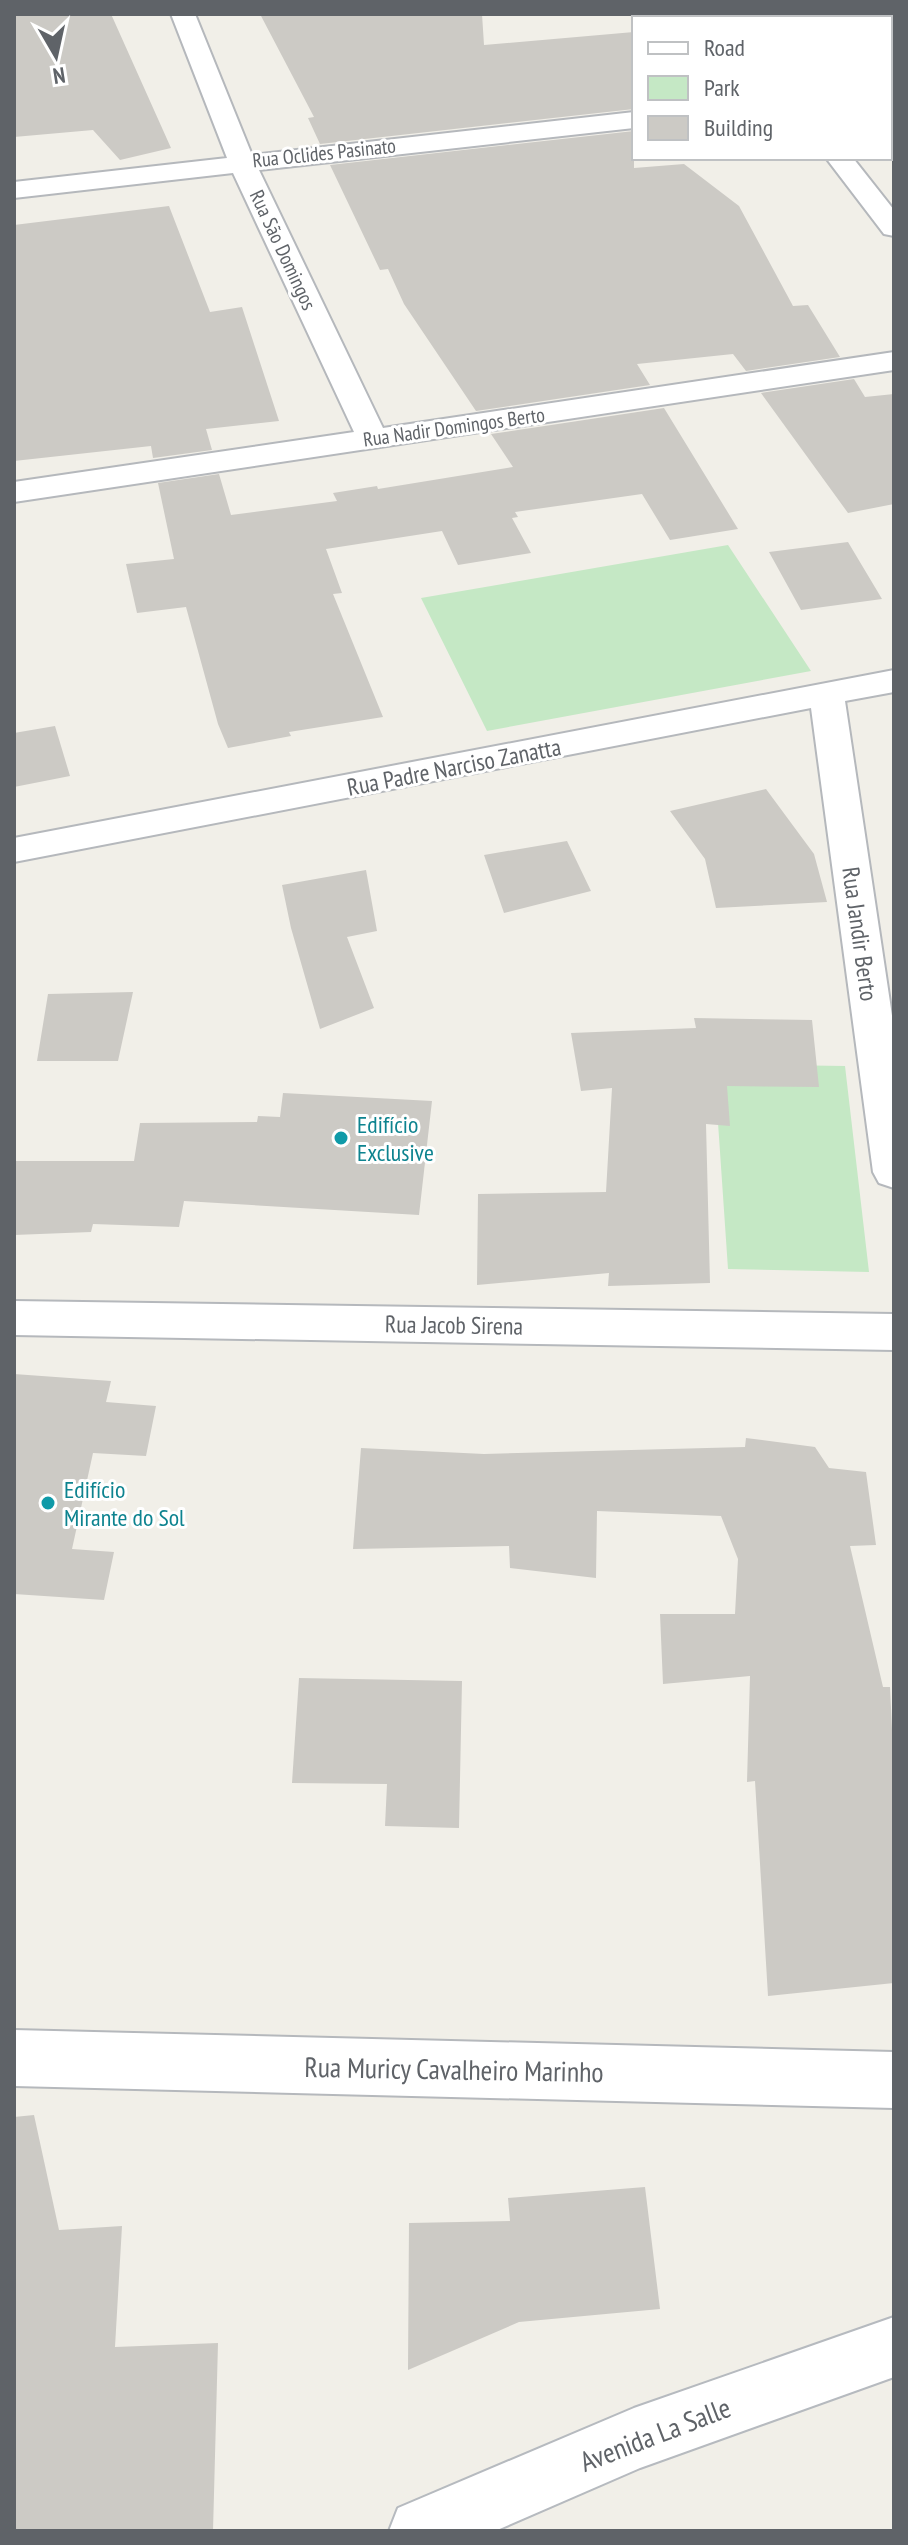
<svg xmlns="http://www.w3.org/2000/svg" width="908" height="2545" font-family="'PT Sans Narrow',sans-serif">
  <rect width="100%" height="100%" fill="#f1efe8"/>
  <!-- green -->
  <path fill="#c5e8c5" d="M728 545 811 671 487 731 421 598Z
    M714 1064 845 1066 869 1272 728 1269Z"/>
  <!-- building -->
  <path fill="#cccac5" d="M14 14H111L171 148 120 160 93 130 14 137Z
    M260 14H482L484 45 634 32V109L320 144 308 118 314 117Z
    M634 131V168L684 164 739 206 793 306 808 305 840 357 746 371 733 354 637 364 650 385 476 411 404 304 388 269 380 270 330 165Z
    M169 206 210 312 242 307 279 421 206 429 212 450 153 458 151 446 14 461V225Z
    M854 379 865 397 894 394V504L848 513 761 393Z
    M664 408 738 529 670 540 642 494 515 512 518 517 512 518 531 553 458 565 442 531 326 549 342 593 333 594 383 717 289 732 291 736 228 748 218 724 186 607 137 613 126 564 174 559 158 483 219 474 231 515 337 501 333 493 377 486 378 489 513 467 491 434Z
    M848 542 882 599 801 610 769 552Z
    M55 726 70 776 14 787V733Z
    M766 789 814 854 827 902 716 908 705 859 670 811Z
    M567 841 591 891 504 913 484 855Z
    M366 870 377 931 347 937 374 1008 320 1029 291 928 282 885Z
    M133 992 118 1061H37L48 994Z
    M694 1018 812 1020 819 1087 727 1086 730 1126 706 1124 710 1283 608 1286 609 1273 477 1285 478 1194 606 1192 612 1088 581 1091 571 1033 696 1028Z
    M283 1093 432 1101 419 1215 184 1201 179 1227 93 1224 91 1232 14 1235V1161H134L140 1123 257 1122 258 1116 280 1117Z
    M14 1374 111 1381 106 1402 156 1406 146 1456 93 1453 72 1549 114 1552 104 1600 14 1594Z
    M746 1438 815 1447 829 1468 866 1472 876 1545 850 1546 883 1687H890L894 1771V1983L768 1996 755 1781 747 1782 750 1676 663 1684 660 1614H735L738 1559 721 1516 597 1511 596 1578 510 1568 509 1546 353 1549 361 1448 484 1454 745 1447Z
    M299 1678 462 1681 459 1828 385 1826 387 1784 292 1783Z
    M34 2115 59 2230 122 2226 115 2347 218 2343 213 2531H14V2117Z
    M645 2187 660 2309 519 2322 408 2370 409 2223 510 2221 508 2198Z"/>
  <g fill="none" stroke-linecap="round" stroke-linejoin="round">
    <!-- street casing -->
    <g stroke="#b5b8bc" stroke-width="4">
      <path id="street" d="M171 14H195L252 155 634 112V128L259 170 383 428 894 352V370L14 502V482L354 432 233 173 14 198V182L227 158Z
        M720 14H744L747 18H723Z
        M894 79V95L890 96V80Z
        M826 158H853L894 210V236L884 234Z
        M894 670V692L845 701 894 1029V1188L879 1183 873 1172 811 708 14 862V838Z
        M14 1301 894 1314V1350L14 1335Z
        M14 2030 894 2052V2108L14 2086Z"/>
    </g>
    <!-- secondary casing -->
    <g stroke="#b6babf" stroke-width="4">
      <path id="secondary" d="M894 2317V2377L640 2468 495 2531H389L398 2508 634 2408Z"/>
    </g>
    <!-- street -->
    <use href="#street" fill="#fff" fill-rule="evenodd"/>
    <!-- secondary -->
    <use href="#secondary" fill="#fff" fill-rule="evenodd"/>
  </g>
  <!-- markers -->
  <g fill="#0f9aa8" stroke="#fff" stroke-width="3">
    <circle cx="341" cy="1138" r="8"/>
    <circle cx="48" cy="1503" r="8"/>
  </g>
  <g text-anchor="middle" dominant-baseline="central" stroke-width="6" stroke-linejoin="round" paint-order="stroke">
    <!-- far-street labels -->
    <g font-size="20" fill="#5f6368" stroke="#fff">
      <text transform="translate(324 153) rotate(-6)">Rua Oclides Pasinato</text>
      <text transform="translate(283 250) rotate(65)">Rua São Domingos</text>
      <text transform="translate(454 427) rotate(-8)">Rua Nadir Domingos Berto</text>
    </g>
    <!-- street labels -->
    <g font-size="24" fill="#5f6368" stroke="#fff">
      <text transform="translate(454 767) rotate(-11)">Rua Padre Narciso Zanatta</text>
      <text transform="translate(860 934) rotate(82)">Rua Jandir Berto</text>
      <text transform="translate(454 1325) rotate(1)">Rua Jacob Sirena</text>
    </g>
    <!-- culture labels -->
    <g font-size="24" fill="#0d838f" stroke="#fff" text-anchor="start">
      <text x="357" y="1124">Edifício<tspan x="357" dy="28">Exclusive</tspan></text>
      <text x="64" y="1489">Edifício<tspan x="64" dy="28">Mirante do Sol</tspan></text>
    </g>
    <!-- near-street labels -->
    <g font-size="28" fill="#5f6368" stroke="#fff">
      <text transform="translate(454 2069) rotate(1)">Rua Muricy Cavalheiro Marinho</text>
      <text transform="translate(655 2434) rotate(-21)">Avenida La Salle</text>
    </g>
  </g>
  <!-- border -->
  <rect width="908" height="2545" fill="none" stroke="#5f6368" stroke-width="32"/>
  <!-- legend -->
  <rect x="632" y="16" width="260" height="144" fill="#ffffff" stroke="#bfc1c3" stroke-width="2"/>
  <rect x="648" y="42" width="40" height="12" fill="#ffffff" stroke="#bfc1c3" stroke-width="2"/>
  <text x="704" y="56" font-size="24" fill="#5f6368">Road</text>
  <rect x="648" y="76" width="40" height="24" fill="#c5e8c5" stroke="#bfc1c3" stroke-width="2"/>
  <text x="704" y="96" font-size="24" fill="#5f6368">Park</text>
  <rect x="648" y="116" width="40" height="24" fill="#cccac5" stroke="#bfc1c3" stroke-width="2"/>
  <text x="704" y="136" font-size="24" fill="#5f6368">Building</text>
  <!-- north arrow -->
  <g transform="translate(56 56) rotate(171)" stroke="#ffffff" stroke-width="6" paint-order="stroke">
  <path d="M0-6L14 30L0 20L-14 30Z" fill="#5f6368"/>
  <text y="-12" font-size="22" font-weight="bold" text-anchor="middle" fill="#5f6368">N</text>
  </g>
</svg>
